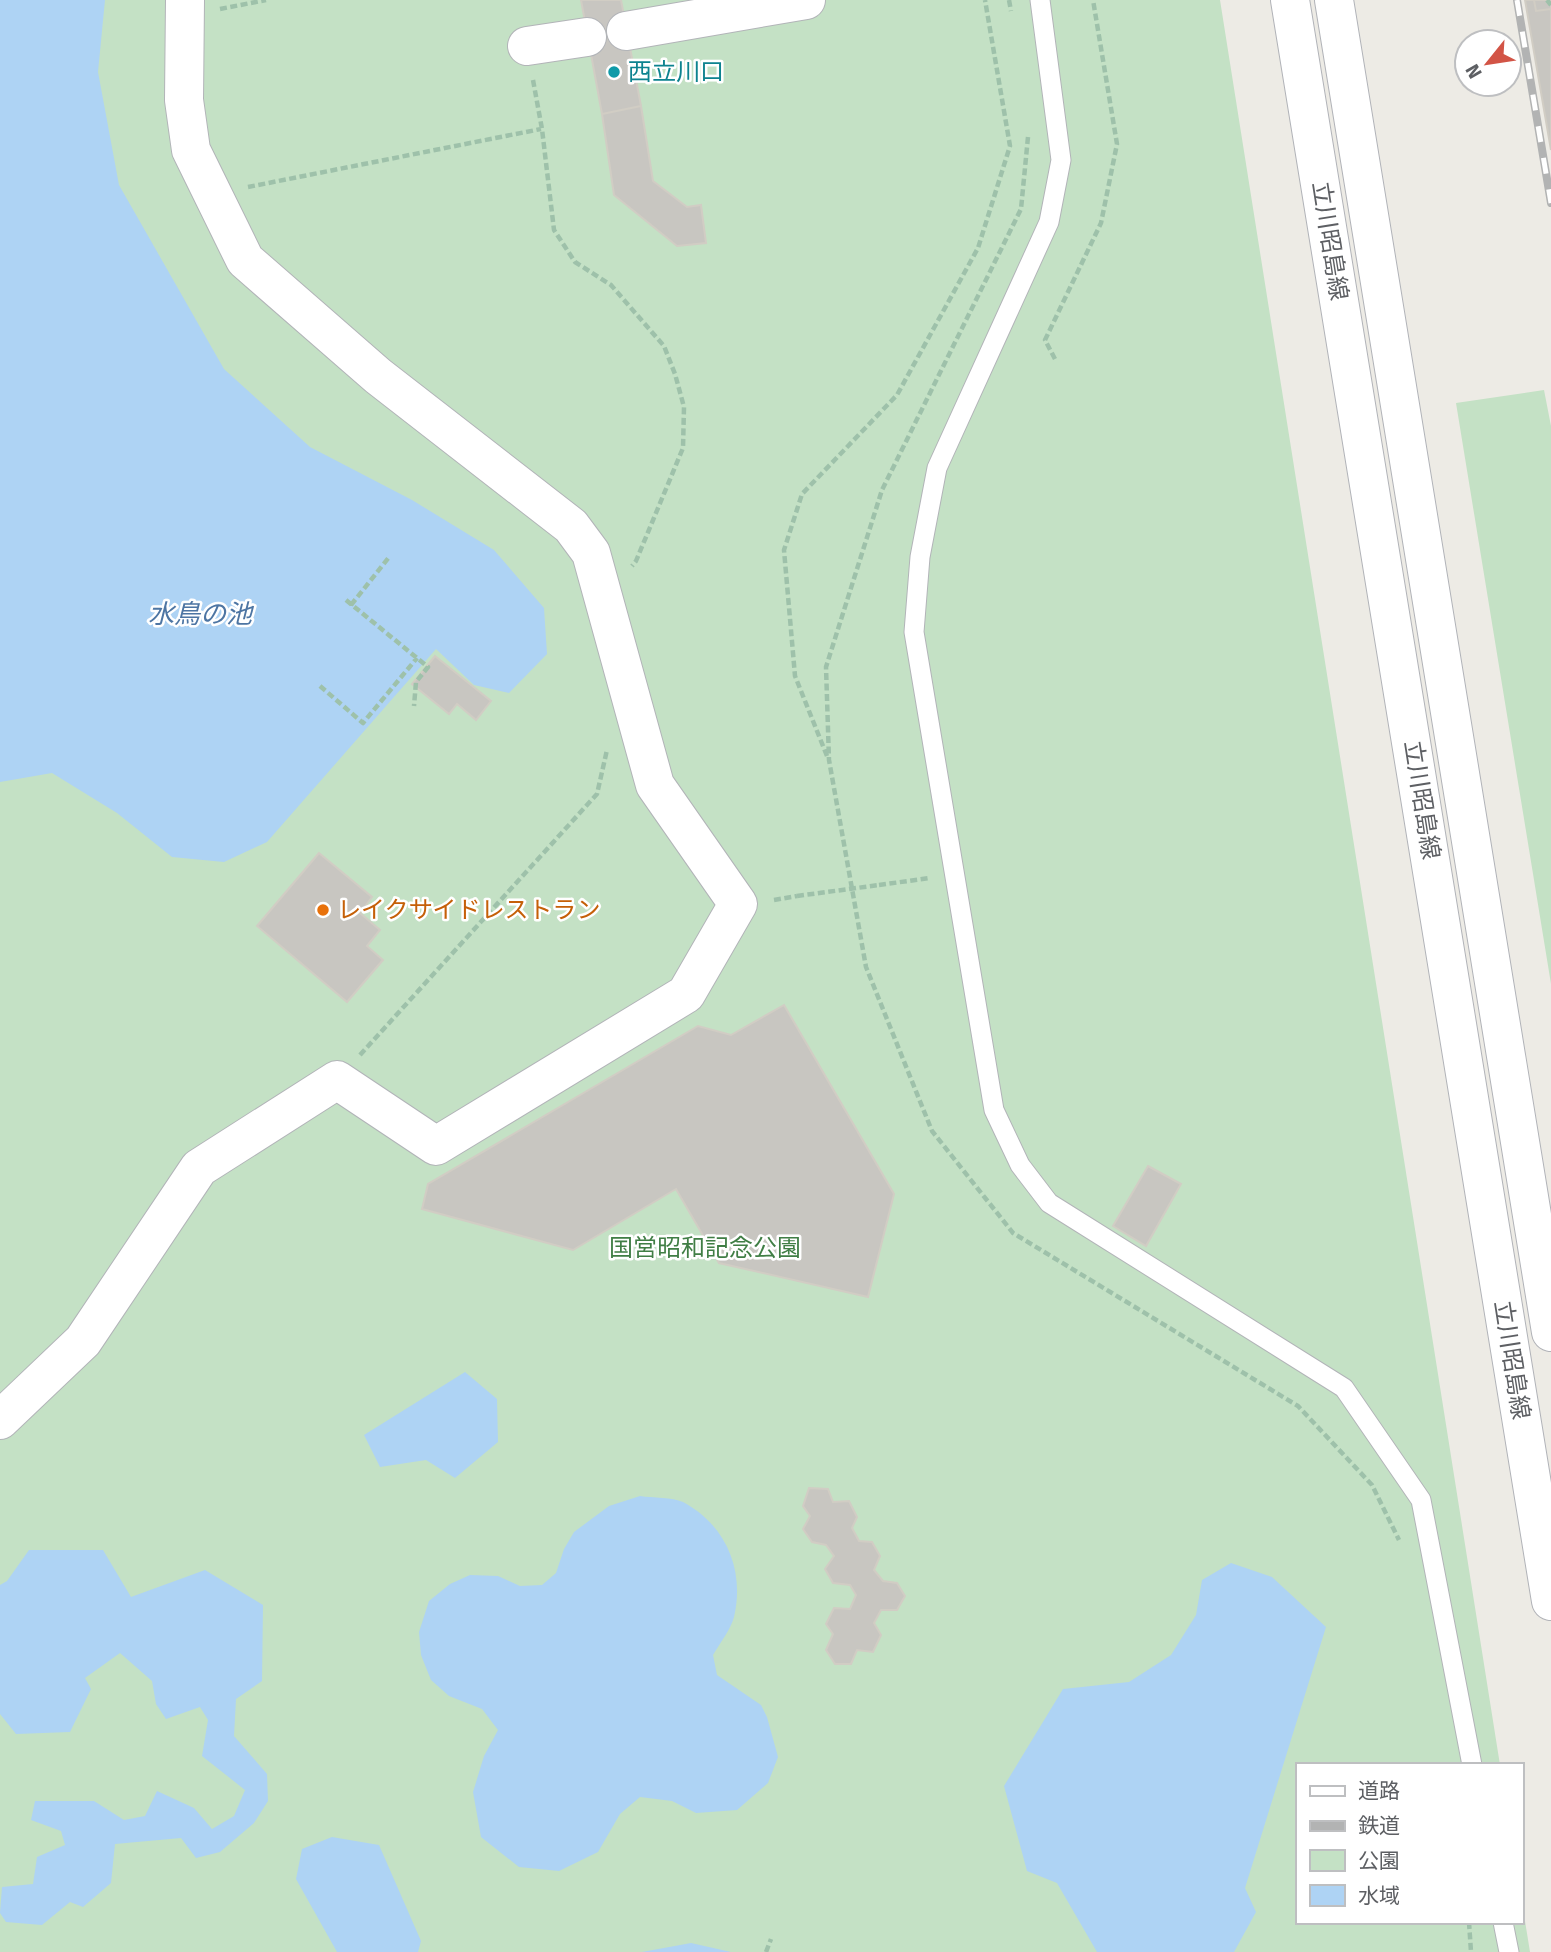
<svg xmlns="http://www.w3.org/2000/svg" width="1551" height="1952" font-family="'Fira Sans','Noto Sans JP',sans-serif">
  <rect width="100%" height="100%" fill="#edebe5"/>
  <!-- green -->
  <path fill="#c4e1c5" d="M0 0H1220L1500 1765H1297V1922H1521V1896L1530 1952H0Z
    M1544 390 1551 426V984L1456 403Z"/>
  <!-- water -->
  <path fill="#aed3f4" d="M0 0H105L98 72 119 185 224 369 310 447 412 500 494 550 544 608 547 654 509 693 474 685 436 649 267 842 224 862 172 857 117 813 52 773 0 782Z
    M465 1372 497 1399 498 1442 455 1478 426 1460 380 1467 364 1435Z
    M640 1496C653 1498 672 1497 683 1502 726 1525 745 1570 734 1617 731 1629 720 1643 713 1655L717 1675 761 1705 767 1717 778 1757 768 1783 737 1810 696 1813 672 1801 640 1797 620 1814 598 1852 559 1871 519 1867 481 1837 473 1792 484 1756 498 1730 482 1709 449 1696 431 1680 421 1655 419 1632 429 1601 450 1584 470 1575 498 1576 520 1586 542 1585 556 1573 564 1549 574 1532 609 1506Z
    M29 1550H103L131 1597 205 1570 263 1605 262 1681 236 1699 234 1736 267 1774 268 1801 254 1823 220 1852 196 1858 181 1838 115 1844 111 1883 83 1907 70 1902 42 1925 6 1922 0 1913 2 1887 33 1884 37 1857 65 1845 61 1831 31 1820 35 1801H94L124 1820 145 1816 157 1791 194 1808 212 1829 234 1816 245 1790 202 1756 208 1720 200 1707 166 1719 156 1704 152 1681 120 1653 85 1678 91 1689 70 1732 16 1734 0 1714V1585L7 1581Z
    M1231 1563 1272 1577 1326 1627 1245 1888 1256 1912 1234 1952H1097L1057 1883 1027 1871 1004 1786 1063 1689 1129 1682 1171 1655 1196 1615 1202 1580Z
    M332 1837 379 1845 421 1941 418 1952H337L296 1879 302 1849Z
    M691 1943 731 1952H642Z"/>
  <!-- building -->
  <path fill="#c8c6c1" stroke="#d1cdc4" stroke-width="2" d="M581 0H621L641 106 602 114Z
    M1525 0H1534L1536 11 1551 9V150Z
    M1534 0H1551V9L1536 11Z
    M641 106 653 181 687 207 701 205 706 243 677 246 614 195 602 114Z
    M435 656 491 701 476 720 457 704 449 714 412 684Z
    M319 853 372 897 360 913 380 930 367 946 383 960 347 1002 257 926Z
    M784 1005 894 1194 868 1297 719 1263 676 1189 573 1250 422 1209 428 1184 698 1026 731 1035Z
    M1148 1166 1181 1184 1146 1246 1113 1226Z
    M809 1488 828 1489 833 1502 849 1501 857 1517 852 1528 859 1541 872 1542 880 1556 874 1570 883 1581 897 1583 905 1596 897 1610H881L874 1623 881 1635 873 1652 857 1650 851 1664H835L826 1650 833 1634 826 1624 834 1608 850 1609 856 1595 850 1585 833 1583 825 1569 834 1556 826 1545 812 1542 803 1529 810 1516 803 1506Z"/>
  <g fill="none" stroke-linecap="round" stroke-linejoin="round">
    <!-- lane casing -->
    <g stroke="#b2b4b8" stroke-width="21">
      <path id="lane" d="M1040 0 1061 160 1049 222 937 468 920 557 914 632 994 1110 1020 1165 1049 1203 1344 1388 1421 1500 1472 1765
        M1503 1922 1509 1952"/>
    </g>
    <!-- street casing -->
    <g stroke="#b2b4b8" stroke-width="40">
      <path id="street" d="M626 31 806 0
        M527 46 587 37
        M0 1420 83 1341 199 1168 337 1080 436 1146 686 994 738 904 655 785 591 553 571 526 378 376 245 260 191 150 184 100 185 0"/>
    </g>
    <!-- secondary casing -->
    <g stroke="#b1b3b8" stroke-width="40">
      <path id="secondary" d="M1290 0 1551 1601
        M1334 0 1551 1332"/>
    </g>
    <!-- path -->
    <path stroke="#9ec1aa" stroke-width="4.5" stroke-dasharray="7 3.5" stroke-linecap="butt" d="M1009 0 1011 11
      M1547 0 1551 5
      M220 9 266 0
      M533 80 542 129 554 230 575 262 611 285 664 346 675 374 684 407 683 448 636 561 632 566
      M1028 137 1021 209 882 490 826 667 829 760 866 967 932 1131 1013 1233 1298 1406 1372 1485 1399 1540
      M248 187 541 129
      M1055 359 1045 340 1101 223 1117 144 1093 0
      M346 600 428 667 416 682 414 706
      M351 605 390 556
      M320 686 363 723 417 658
      M827 756 795 676 784 550 802 494 897 395 978 248 1010 146 985 0
      M879 885 930 878
      M774 900 797 896
      M360 1055 597 794 607 750
      M1469 1922 1471 1952
      M766 1952 771 1939"/>
    <!-- lane -->
    <use href="#lane" stroke="#fff" stroke-width="19"/>
    <!-- street -->
    <use href="#street" stroke="#fff" stroke-width="38"/>
    <!-- secondary -->
    <use href="#secondary" stroke="#fff" stroke-width="38"/>
    <!-- rail casing -->
    <g stroke="#b2b3b3" stroke-width="8">
      <path id="rail" d="M1517 0 1551 203"/>
    </g>
    <!-- rail -->
    <use href="#rail" stroke="#fff" stroke-width="5" stroke-dasharray="16" stroke-linecap="butt"/>
    <!-- path-bridge -->
    <path stroke="#9ec1aa" stroke-width="4.5" stroke-dasharray="7 3.5" stroke-linecap="butt" d="M797 896 879 885"/>
  </g>
  <!-- markers -->
  <circle fill="#0f9aa8" stroke="#fff" stroke-width="2.5" cx="614" cy="72" r="7"/>
  <circle fill="#e8710a" stroke="#fff" stroke-width="2.5" cx="323" cy="910" r="7"/>
  <g text-anchor="middle" dominant-baseline="central" stroke-width="5" stroke-linejoin="round" paint-order="stroke">
    <!-- culture labels -->
    <g font-size="24" fill="#0d838f" stroke="#fff" text-anchor="start">
      <text x="628" y="72">西立川口</text>
    </g>
    <!-- street labels -->
    <g font-size="24" fill="#5d5f63" stroke="#fff">
      <text transform="translate(1330 241) rotate(81)">立川昭島線</text>
      <text transform="translate(1422 800) rotate(81)">立川昭島線</text>
      <text transform="translate(1512 1360) rotate(81)">立川昭島線</text>
    </g>
    <!-- food labels -->
    <g font-size="24" fill="#c56008" stroke="#fff" text-anchor="start">
      <text x="337" y="910">レイクサイドレストラン</text>
    </g>
    <!-- park labels -->
    <g font-size="24" fill="#407e45" stroke="#fff">
      <text x="705" y="1248">国営昭和記念公園</text>
    </g>
    <!-- water labels -->
    <g font-size="26" font-style="italic" fill="#4d75a3" stroke="#fff">
      <text x="200" y="614">水鳥の池</text>
    </g>
  </g>
  <!-- legend -->
  <rect x="1296" y="1763" width="228" height="161" fill="#ffffff" stroke="#bebfc1" stroke-width="2"/>
  <rect x="1310" y="1786" width="35" height="10" fill="#ffffff" stroke="#bebfc1" stroke-width="2"/>
  <text x="1358" y="1798" font-size="21" fill="#5d5f63">道路</text>
  <rect x="1310" y="1821" width="35" height="10" fill="#b2b3b3" stroke="#bebfc1" stroke-width="2"/>
  <text x="1358" y="1833" font-size="21" fill="#5d5f63">鉄道</text>
  <rect x="1310" y="1850" width="35" height="21" fill="#c4e1c5" stroke="#bebfc1" stroke-width="2"/>
  <text x="1358" y="1868" font-size="21" fill="#5d5f63">公園</text>
  <rect x="1310" y="1885" width="35" height="21" fill="#aed3f4" stroke="#bebfc1" stroke-width="2"/>
  <text x="1358" y="1903" font-size="21" fill="#5d5f63">水域</text>
  <!-- north arrow -->
  <g transform="translate(1488 63) rotate(240)"><circle r="33" fill="#ffffff" stroke="#bebfc1" stroke-width="2"/>
  <path d="M0-5L12 26L0 18L-12 26Z" fill="#d25446"/>
  <text y="-10" font-size="19" font-weight="bold" text-anchor="middle" fill="#5d5f63">N</text>
  </g>
</svg>
